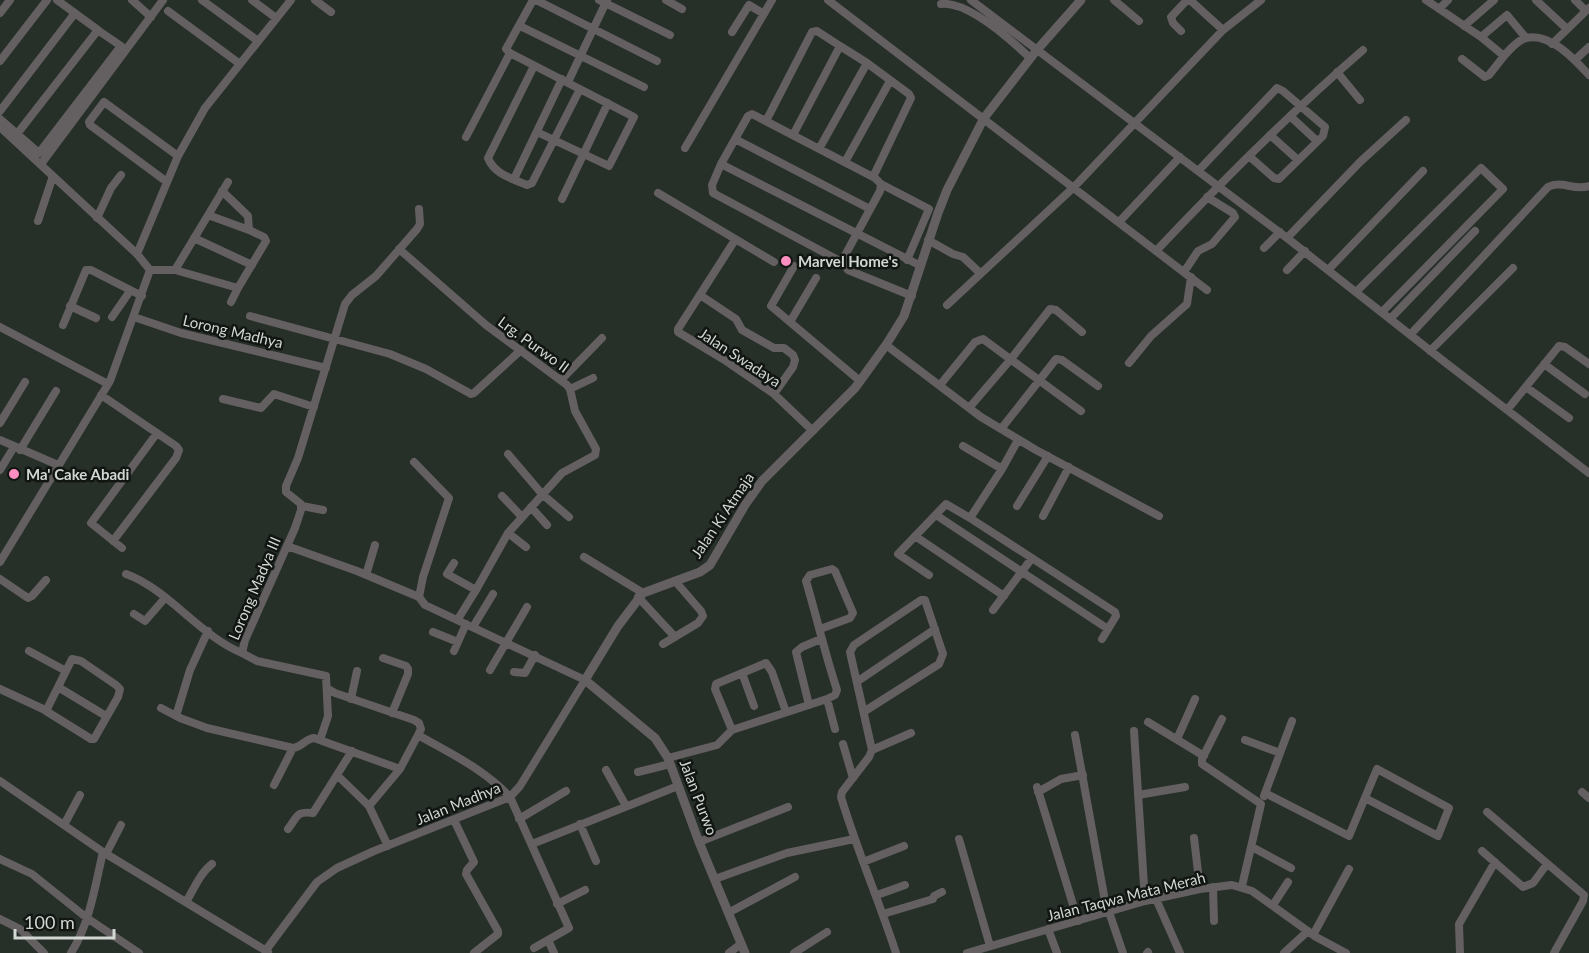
<svg xmlns="http://www.w3.org/2000/svg" width="1589" height="953" font-family="Lato,sans-serif">
  <rect width="100%" height="100%" fill="#272f29"/>
  <g fill="none" stroke-linecap="round" stroke-linejoin="round">
    <!-- minor -->
    <path stroke="#645f61" stroke-width="8" d="M132 0 151 17
      M202 0 258 41
      M252 0 276 18
      M315 0 331 12
      M536 0 657 61
      M599 0 670 35
      M666 0 682 9
      M828 0 1207 290
      M971 0 1287 238 1446 363 1589 473
      M1114 0 1139 21
      M1426 0 1481 37 1504 56C1510 49 1518 40 1526 38 1550 32 1575 60 1589 75
      M1536 0 1566 28
      M1575 0 1586 11
      M941 4C968 1 1011 40 1030 58
      M1439 9 1448 0
      M168 11 240 64
      M0 13 10 0
      M520 26 644 87
      M1464 26 1494 0
      M1223 30 1261 0
      M1181 31 1173 23 1171 17 1187 0
      M732 32 749 5 764 14
      M1481 37 1507 15 1526 38
      M1552 44 1589 8
      M510 53 506 49 533 0
      M1462 59 1485 77 1489 75 1504 56
      M1575 60 1589 47
      M0 61 47 0
      M867 63 909 94 911 98 873 177
      M534 66 488 158C494 174 513 179 527 185L532 183 580 89
      M1337 72 1360 100
      M568 82 607 0
      M0 111 75 13
      M1290 116 1317 141
      M0 119 39 153 121 46 96 29
      M766 121 812 32 817 31 840 46
      M0 127 137 254 150 270 110 381 0 562
      M17 134 98 30 57 0
      M793 135 840 46 867 63 819 149
      M1270 135 1298 160
      M466 137 510 53 634 117 609 166 537 132
      M735 139 870 209
      M685 148 772 0
      M845 162 890 81
      M41 164 163 0
      M721 164 712 185 713 193 838 260 843 259 880 191 881 184 875 178 756 116 752 114 748 116 721 164 921 266
      M1199 170 1277 88 1283 91 1325 127 1323 136 1279 179 1274 178 1249 156
      M514 179 562 79
      M167 182 90 125 89 122 104 102 178 156
      M881 184 929 209 907 260
      M658 193 774 262
      M562 199 608 103
      M208 215 249 230
      M97 218 111 188 121 175
      M38 221 53 176
      M1119 222 1180 157
      M194 238 252 265
      M1287 238 1360 162 1406 120
      M735 240 678 329V332L723 359 774 394 813 431
      M928 240 953 254 963 257 980 273
      M1264 248 1280 232
      M399 249 486 325 567 385 570 389 575 411 596 449 595 455 562 473 508 533 476 590 458 619
      M1156 251C1222 181 1290 113 1363 50
      M137 254 178 156 205 108 291 0
      M841 260 848 270 912 296
      M794 266 771 306 860 381
      M150 270H175L228 182
      M175 270 238 288 266 241 264 237 249 230 248 216 222 191
      M1287 270 1305 251
      M1328 270 1423 171
      M1184 272 1198 251 1212 244 1235 217 1233 213 1207 197
      M1356 292 1481 168 1503 189 1382 312
      M700 295 736 319 742 330 774 348H784L793 355 795 360 793 367 774 394
      M231 302 238 288
      M947 305 1074 187 1223 30 1190 0
      M70 306 96 318
      M250 316 390 354 426 369 471 394 474 393 521 350
      M112 317 130 291
      M134 317 181 333 326 368
      M1390 319 1475 231
      M790 322 816 278
      M63 325 86 270H91L142 296
      M0 327 108 384
      M1410 335 1548 187C1561 180 1575 191 1589 186
      M886 345 981 417 1036 450 1159 516
      M1430 351 1513 268
      M1129 363 1151 336 1187 304 1191 277
      M1544 364 1585 394
      M561 380 602 338
      M940 385 975 342 983 339 1081 411
      M1526 387 1569 418
      M570 389 593 378
      M101 395 176 446 179 450 176 458 113 541
      M223 399 261 408 274 394 314 407
      M969 408 1011 359 1050 309 1056 310 1082 332
      M1507 410 1559 346 1565 347 1589 364
      M0 423 25 382
      M1001 429 1056 359 1062 360 1098 386
      M0 440 58 465
      M963 446 1002 469 1018 440
      M20 450 56 391
      M508 454 542 494 569 517
      M414 462 449 498 423 577 419 597
      M0 470 14 447
      M502 496 522 517
      M302 506 323 510
      M1017 506 1048 456
      M531 507 547 525
      M936 515 1108 629
      M1043 516 1069 467
      M970 518 1115 612 1116 616 1102 639
      M508 533 526 547
      M915 536 1004 596
      M287 546 357 571 419 597
      M122 548 91 523 157 433
      M584 557 643 593
      M454 563 447 574 476 590
      M126 574C168 589 200 636 242 653
      M366 575 375 545
      M929 575 898 554 946 504 970 518 1002 469
      M0 579 28 598 32 596 46 580
      M638 597 675 637
      M993 610 1032 558
      M134 614 145 621 165 598
      M473 627 493 594
      M433 632 458 642
      M663 644 698 623 703 616 701 611 675 581
      M29 651 66 671
      M454 651 466 624
      M383 658 406 666 408 669V674L392 713
      M490 670 527 607
      M514 672 525 673 535 655
      M742 673 754 706
      M858 681 935 629
      M58 687 106 716
      M0 689 43 709 46 711 91 739H94L118 697 120 689 116 685 81 661 72 659 46 711
      M328 689 335 693 414 720 419 723 421 729 418 735C451 754 484 769 510 797L569 928 548 940 554 953
      M351 699 357 671
      M827 699 835 729
      M809 705 796 652 802 647 821 639
      M161 708 180 718 207 728 293 748C302 747 305 739 314 738L400 769
      M865 711 939 664 943 654 925 600H921L854 645 850 652 872 750 869 757 842 792 841 797C857 850 879 901 896 953
      M176 716 190 670 208 631
      M1222 719 1202 759V764L1261 804 1242 886
      M1148 722 1204 756
      M732 730 715 689 716 684 766 663 772 672 786 712
      M1134 731 1145 901
      M1075 735 1107 912
      M1177 739 1195 699
      M320 740 328 716 326 676 257 661 242 653 245 640 295 528 301 510V504L286 492V486L298 458 345 304 352 295 376 276 417 229 420 224 419 209
      M1245 740 1280 753
      M843 744 853 778
      M872 750 911 733
      M668 758 717 745 732 730 827 699 835 695 837 690C825 654 817 618 806 581L810 575 832 569 835 571 853 613 850 618 820 629
      M606 770 626 806
      M638 772 670 764
      M337 775 369 806
      M0 781 103 852 268 952
      M274 785 293 748
      M1037 787 1078 921
      M1038 792 1061 779 1083 775
      M1582 792 1589 798
      M1265 793 1349 836 1377 769 1449 808 1438 836 1365 798
      M1138 795 1185 787
      M1264 796 1292 721
      M1487 812 1584 895 1583 901 1554 953
      M519 819 566 791
      M454 820 474 862 467 870 466 874 498 931V934L474 953
      M580 824 596 861
      M64 825 80 795
      M288 829C298 816 296 811 313 813L352 751
      M1194 838 1200 889
      M959 839 990 946
      M699 842 788 807
      M532 844 678 786
      M388 846 369 806 400 769 418 735
      M1252 847 1291 868
      M1482 851 1523 887 1533 883 1547 864
      M106 854 121 825
      M0 859 32 874 87 918 139 953
      M863 862 904 846
      M715 879 787 853 854 839
      M1213 887 1214 921
      M877 895 905 885
      M1156 899 1180 953
      M186 902C194 889 200 873 212 864
      M557 904 585 890
      M1273 905 1288 882
      M1109 912 1123 953
      M728 913 795 877
      M883 914 933 899 934 896 942 892
      M0 919 20 929 44 953
      M1048 929 1057 953
      M1313 935 1349 869
      M534 948 548 940
      M266 950 317 882 337 868 374 851 510 797 520 786 585 680 425 605 419 597
      M71 953C90 923 95 886 103 852
      M729 953 741 944
      M794 953 827 932
      M967 953 1145 901 1200 889 1232 885 1252 891 1316 937 1346 953
      M1147 953 1148 952
      M1284 953 1308 931
      M1460 953 1459 924 1495 862"/>
    <!-- tertiary -->
    <path stroke="#645f61" stroke-width="9" d="M745 953 699 842 668 758 655 738 585 680 618 626 643 593 700 572 710 565 745 505 762 481 855 388 886 345 904 316 938 213 947 190 984 118 1036 51 1081 0"/>
  </g>
  <!-- markers -->
  <g fill="#fd8ebf" stroke="#121613" stroke-width="2">
    <circle cx="786" cy="261" r="6"/>
    <circle cx="14" cy="474" r="6"/>
  </g>
  <g text-anchor="middle" dominant-baseline="central" stroke-width="5" stroke-linejoin="round" paint-order="stroke">
    <!-- poi labels -->
    <g font-size="15" font-weight="bold" fill="#d2d7d3" stroke="#121613" text-anchor="start">
      <text x="798" y="261">Marvel Home's</text>
      <text x="26" y="474">Ma' Cake Abadi</text>
    </g>
    <!-- street labels -->
    <g font-size="15" fill="#d2d7d3" stroke="#121613">
      <text transform="translate(233 331) rotate(13)">Lorong Madhya</text>
      <text transform="translate(534 344) rotate(36)">Lrg. Purwo II</text>
      <text transform="translate(740 357) rotate(33)">Jalan Swadaya</text>
      <text transform="translate(722 515) rotate(-56)">Jalan Ki Atmaja</text>
      <text transform="translate(254 588) rotate(-67)">Lorong Madya III</text>
      <text transform="translate(699 797) rotate(69)">Jalan Purwo</text>
      <text transform="translate(458 803) rotate(-22)">Jalan Madhya</text>
      <text transform="translate(1126 896) rotate(-14)">Jalan Taqwa Mata Merah</text>
    </g>
  </g>
  <!-- scale -->
  <path d="M15 929v9h99v-9" fill="none" stroke="#d2d7d3" stroke-width="3"/>
  <text x="24" y="929" font-size="18" fill="#d2d7d3" stroke="#121613" stroke-width="4.5" paint-order="stroke">100 m</text>
</svg>
